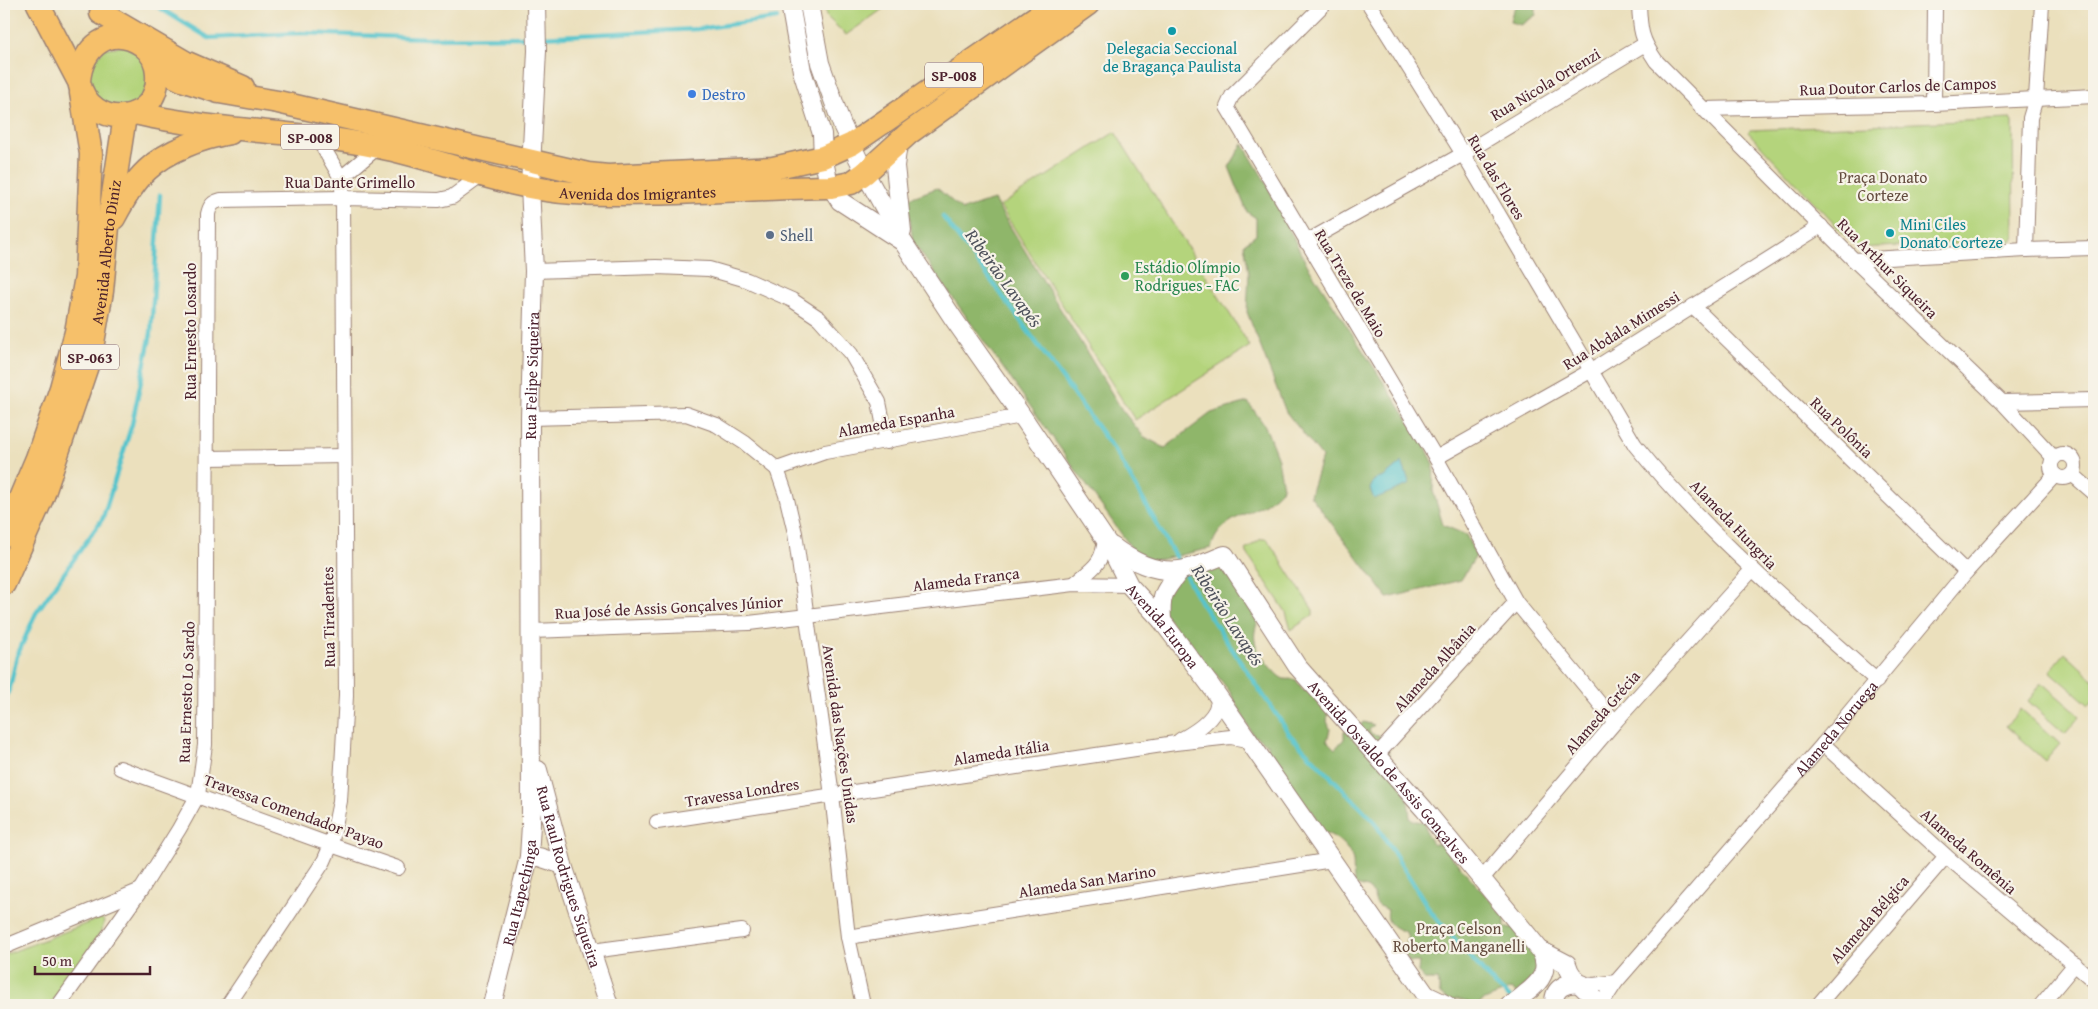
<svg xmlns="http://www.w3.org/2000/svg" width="2098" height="1009" font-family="'Gentium Book Plus',serif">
  <rect width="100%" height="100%" fill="#f7f3e8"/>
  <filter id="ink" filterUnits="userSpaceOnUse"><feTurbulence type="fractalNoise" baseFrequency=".02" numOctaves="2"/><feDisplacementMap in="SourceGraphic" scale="10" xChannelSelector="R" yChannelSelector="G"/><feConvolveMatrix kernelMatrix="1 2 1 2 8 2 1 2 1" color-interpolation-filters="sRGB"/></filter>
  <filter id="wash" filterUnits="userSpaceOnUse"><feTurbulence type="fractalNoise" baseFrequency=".0096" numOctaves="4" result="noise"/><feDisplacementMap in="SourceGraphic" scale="20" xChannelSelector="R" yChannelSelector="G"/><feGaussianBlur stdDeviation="1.12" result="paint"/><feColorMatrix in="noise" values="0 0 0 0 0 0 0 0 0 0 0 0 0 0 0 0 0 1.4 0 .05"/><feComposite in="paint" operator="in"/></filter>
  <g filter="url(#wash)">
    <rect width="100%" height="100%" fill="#ebe0bd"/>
    <!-- green -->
    <path fill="#b4d47b" stroke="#7f7a53" d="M825 4H890L846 35 826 16Z
      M125 46 142 56 149 84 139 101 121 109 94 98 87 70 105 48Z
      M2011 119 2013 122 2014 237 2011 241 1857 248 1748 132 1750 130Z
      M1115 132 1250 346 1135 420 1000 206Z
      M1261 539H1267L1313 610V615L1291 630 1286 612 1245 550Z
      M2065 653 2094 680V698L2089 705 2050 671Z
      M2042 683 2080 716 2065 734 2028 701Z
      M2021 709 2060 744 2045 761 2006 726Z
      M101 918 104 921 102 930 50 1005H4V955Z"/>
    <!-- forest -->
    <path fill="#8fb66b" stroke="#6c6a4b" d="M1519 4H1533L1536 8V15L1521 25 1510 22 1513 10Z
      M1243 144 1265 181 1306 263 1425 446 1434 464 1433 491 1443 525 1466 535 1476 556 1461 580 1388 598 1310 495 1322 457 1286 412 1247 312 1249 273 1244 244 1256 235V218L1247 212 1229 167Z
      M937 188 962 210 994 200 1122 410 1143 436 1165 448 1211 413 1248 402 1265 426 1278 459 1283 488C1277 494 1271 500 1265 504 1242 517 1219 520 1211 548L1163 559 1147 560 1135 553 913 242 907 199Z
      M1231 564 1258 621C1255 629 1253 636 1256 645 1258 653 1276 677 1284 679 1289 680 1292 678 1296 680L1304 691 1313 689 1332 711 1328 714 1327 721 1330 729 1327 741 1335 749 1344 739V732L1361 725 1363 722 1374 725 1369 729 1370 733C1373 735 1375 734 1378 735 1389 738 1391 753 1388 761L1408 800 1410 818 1415 821 1425 822 1427 836 1434 844 1444 843 1451 847 1450 855 1505 917V927L1510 929 1514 928 1548 962 1517 994 1511 989C1500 995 1485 998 1477 1005L1457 999 1450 1002 1440 994 1438 980H1424L1418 972 1419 962H1409L1403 951 1408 939 1406 932C1394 928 1385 924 1388 910 1380 907 1374 904 1374 894L1367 888 1356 885C1352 876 1354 871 1353 861 1351 848 1333 833 1321 832L1313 812 1305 803 1299 800 1288 783 1290 780 1284 771 1276 766 1263 750 1268 748 1269 745 1253 735 1230 692 1216 674 1200 663 1155 600C1157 588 1160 580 1170 573Z"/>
    <!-- water -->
    <path fill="#56c4cc" stroke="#50727c" d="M1402 462 1410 484 1374 499 1370 489 1374 480 1384 477Z"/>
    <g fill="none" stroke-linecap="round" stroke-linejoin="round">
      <!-- stream -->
      <path stroke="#56c4cc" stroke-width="4.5" d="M153 4 209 38 302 33 426 38 534 37
        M541 37 697 29 777 18
        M943 217 996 287 1117 454 1180 565
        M1185 574 1201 603 1290 735 1374 821 1431 912 1496 986 1513 1000
        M4 702 10 687 17 656 36 613 103 518 132 424 151 333 160 195"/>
    </g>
  </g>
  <g filter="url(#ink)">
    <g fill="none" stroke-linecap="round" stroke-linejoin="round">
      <!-- minor casing -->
      <g stroke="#9a8074" stroke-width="16">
        <g id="minor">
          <path d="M1324 4 1232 96 1227 107 1436 458 1516 602 1615 722"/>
          <path d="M1369 4 1463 154 1635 445C1706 533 1793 606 1877 681"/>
          <path d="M1639 4C1640 30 1641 39 1656 61L1854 260 2002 402 2054 458"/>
          <path d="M1934 104 1935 4"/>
          <path d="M1702 109 1934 104 2094 96"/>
          <path d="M341 178 378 147"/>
          <path d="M1306 242 1463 154 1645 44"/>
          <path d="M2026 250 2030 118 2036 98 2042 4"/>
          <path d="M1854 260 2026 250 2094 248"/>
          <path d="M534 271 656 267 709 269 747 280 792 300 819 318 851 354 879 402 887 442"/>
          <path d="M1693 306 1966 572"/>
          <path d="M2002 402 2094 400"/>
          <path d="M530 418 686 414 717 425 745 443 777 469"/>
          <circle cx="2063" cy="466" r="12"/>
          <path d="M207 458 344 456"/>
          <path d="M1436 458 1592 370 1821 226"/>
          <path d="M777 469 786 495 795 533 832 795 848 937 863 1005"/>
          <path d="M777 469 825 452 1022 416"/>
          <path d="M2072 474 2094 493"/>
          <path d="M1074 584C1093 568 1103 564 1105 538"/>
          <path d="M532 631 749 623 1074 584 1129 585"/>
          <path d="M1180 740C1195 732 1219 717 1218 698"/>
          <path d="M1823 744 1946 856 2094 981"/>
          <path d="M1377 755 1516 602"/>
          <path d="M120 768 331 845 398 868"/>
          <path d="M657 822 1175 743 1231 737 1247 740"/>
          <path d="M1481 880 1615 722 1752 570"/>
          <path d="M848 937 1332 860"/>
          <path d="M4 947 141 890"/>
          <path d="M592 951 742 931"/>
          <path d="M1582 984 1594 985 1616 982"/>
          <path id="s1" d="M1598 1003 1605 999 1616 982 1823 744 1966 572 2055 475"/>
          <path d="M59 1005 141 890 179 829 198 795 205 745 208 214C210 205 213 202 221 200L343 198 439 200 452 197 482 175"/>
          <path d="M228 1005 324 861 331 845 340 801 346 696 343 198 341 178 317 137"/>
          <path d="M1818 1005 1946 856"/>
          <path d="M2041 1005 2075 964"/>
        </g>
      </g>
      <!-- tertiary casing -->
      <g stroke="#9a8074" stroke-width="20">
        <g id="tertiary">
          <path d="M790 4 802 71 822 134 823 157 829 184 840 201 900 240"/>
          <path id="s2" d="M809 4 820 63 842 125 865 173 903 242 953 318 1022 416 1109 545 1129 585 1162 621 1210 685 1426 995 1431 1005"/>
          <path d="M898 143 895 166 902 231"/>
          <path id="s3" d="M1112 546C1132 561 1154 573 1180 570 1195 568 1211 560 1225 555L1297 666 1424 809 1540 950 1567 964C1571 981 1590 991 1599 1005"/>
          <path d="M1162 621C1160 594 1164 591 1181 570"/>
          <path id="s4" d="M538 770 563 865 609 1005"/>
          <path d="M529 857H539L563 865"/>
          <path d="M1426 995 1447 1005"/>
          <path id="s5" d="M492 1005 529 857 531 825 530 418 534 271 530 186 537 51 536 4"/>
          <path d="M1509 1005C1515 1003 1520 998 1525 994 1541 982 1551 969 1540 950"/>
          <path d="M1554 1005C1553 987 1566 982 1582 984"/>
        </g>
      </g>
      <!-- primary casing -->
      <g stroke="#9a8074" stroke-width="25">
        <g id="primary">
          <path d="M38 4 79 82C90 132 160 125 157 75 157 63 151 52 142 45 110 24 81 47 79 82"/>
          <path d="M101 13 185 62 243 87"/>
          <path d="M157 68 182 80 219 92 278 102 588 174 608 176 773 168 823 157 852 144 1055 4"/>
          <path id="s6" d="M135 113C215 132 298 130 379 147 444 160 507 189 574 193 660 197 746 188 831 187L851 183 865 173 909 133 1088 4"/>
          <path d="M114 218C123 201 133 183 147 170 168 150 202 138 230 133"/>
          <path d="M4 536 37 458 61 388 76 332 86 277 91 154 81 93"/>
          <path id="s7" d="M4 584 43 496 91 354 102 291 108 227 125 116"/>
        </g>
      </g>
      <!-- minor -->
      <use href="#minor" stroke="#fff" stroke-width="14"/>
      <!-- tertiary -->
      <use href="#tertiary" stroke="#fff" stroke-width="18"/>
      <!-- primary -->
      <use href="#primary" stroke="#f6c06b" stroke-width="22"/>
    </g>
  </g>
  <!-- markers -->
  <g fill="#0f9aa8" stroke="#f7f3e8" stroke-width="2">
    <circle cx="1172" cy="31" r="5"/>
    <circle cx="1890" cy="233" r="5"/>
  </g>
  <circle fill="#3f7fe0" stroke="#f7f3e8" stroke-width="2" cx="692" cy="94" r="5"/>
  <circle fill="#5c6f8a" stroke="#f7f3e8" stroke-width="2" cx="770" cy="235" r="5"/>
  <circle fill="#2e9e5b" stroke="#f7f3e8" stroke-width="2" cx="1125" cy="276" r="5"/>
  <g text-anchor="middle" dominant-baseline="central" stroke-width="4.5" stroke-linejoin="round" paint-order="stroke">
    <!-- shield labels -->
    <g fill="#f7f3e8" stroke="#7e5f64" stroke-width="1">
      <rect x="925" y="62.5" width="58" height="25" rx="4"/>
      <rect x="281" y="124.5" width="58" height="25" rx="4"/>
      <rect x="61" y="344.5" width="58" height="25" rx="4"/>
    </g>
    <g font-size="15" font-weight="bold" fill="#4a1f2b">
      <text x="954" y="75">SP-008</text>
      <text x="310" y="137">SP-008</text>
      <text x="90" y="357">SP-063</text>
    </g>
    <!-- culture labels -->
    <g font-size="16" fill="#0d838f" stroke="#f7f3e8">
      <text x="1172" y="48">Delegacia Seccional<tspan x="1172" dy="18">de Bragança Paulista</tspan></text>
      <text x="1900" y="224" text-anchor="start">Mini Ciles<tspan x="1900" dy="18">Donato Corteze</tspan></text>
    </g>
    <!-- street labels -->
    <g font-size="16" fill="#4a1f2b" stroke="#f7f3e8">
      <text transform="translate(1545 84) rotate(-31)">Rua Nicola Ortenzi</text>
      <text transform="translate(1898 86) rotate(-2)">Rua Doutor Carlos de Campos</text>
      <text transform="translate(1497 177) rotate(59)">Rua das Flores</text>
      <text x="350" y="182">Rua Dante Grimello</text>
      <text stroke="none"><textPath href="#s6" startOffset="511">Avenida dos Imigrantes</textPath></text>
      <text stroke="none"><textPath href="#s7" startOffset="349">Avenida Alberto Diniz</textPath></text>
      <text transform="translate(1888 268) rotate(45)">Rua Arthur Siqueira</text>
      <text transform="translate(1351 283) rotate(59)">Rua Treze de Maio</text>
      <text transform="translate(1621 330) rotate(-32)">Rua Abdala Mimessi</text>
      <text transform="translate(190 331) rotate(-90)">Rua Ernesto Losardo</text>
      <text stroke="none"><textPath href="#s5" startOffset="634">Rua Felipe Siqueira</textPath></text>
      <text transform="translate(896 421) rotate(-10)">Alameda Espanha</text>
      <text transform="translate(1842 427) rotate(44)">Rua Polônia</text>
      <text transform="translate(1734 524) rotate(46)">Alameda Hungria</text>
      <text transform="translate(966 579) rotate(-7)">Alameda França</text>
      <text transform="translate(669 607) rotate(-3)">Rua José de Assis Gonçalves Júnior</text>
      <text transform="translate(328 617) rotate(-91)">Rua Tiradentes</text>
      <text stroke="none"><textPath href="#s2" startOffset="722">Avenida Europa</textPath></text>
      <text transform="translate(1434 667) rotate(-48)">Alameda Albânia</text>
      <text transform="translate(186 692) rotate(-88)">Rua Ernesto Lo Sardo</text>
      <text transform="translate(1602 712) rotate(-49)">Alameda Grécia</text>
      <text stroke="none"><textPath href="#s1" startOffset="364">Alameda Noruega</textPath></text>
      <text transform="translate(841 734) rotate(82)">Avenida das Nações Unidas</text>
      <text transform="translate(1001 752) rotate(-9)">Alameda Itália</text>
      <text stroke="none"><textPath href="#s3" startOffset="394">Avenida Osvaldo de Assis Gonçalves</textPath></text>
      <text transform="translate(742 792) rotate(-9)">Travessa Londres</text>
      <text transform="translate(294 811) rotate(20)">Travessa Comendador Payao</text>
      <text transform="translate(1969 851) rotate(41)">Alameda Romênia</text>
      <text stroke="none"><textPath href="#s4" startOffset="111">Rua Raul Rodrigues Siqueira</textPath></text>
      <text transform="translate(1087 881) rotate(-9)">Alameda San Marino</text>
      <text stroke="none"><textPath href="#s5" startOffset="116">Rua Itapechinga</textPath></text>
      <text transform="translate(1869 919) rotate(-49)">Alameda Bélgica</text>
    </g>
    <!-- shop labels -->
    <g font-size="16" fill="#366cbe" stroke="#f7f3e8" text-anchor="start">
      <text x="702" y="94">Destro</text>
    </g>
    <!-- park labels -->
    <g font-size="16" fill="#644c3f" stroke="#f7f3e8">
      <text x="1883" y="177">Praça Donato<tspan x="1883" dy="18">Corteze</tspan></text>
      <text x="1459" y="928">Praça Celson<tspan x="1459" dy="18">Roberto Manganelli</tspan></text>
    </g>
    <!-- service labels -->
    <g font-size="16" fill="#4e5e75" stroke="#f7f3e8" text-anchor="start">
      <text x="780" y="235">Shell</text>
    </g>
    <!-- leisure labels -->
    <g font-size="16" fill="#27864d" stroke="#f7f3e8" text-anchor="start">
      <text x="1135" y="267">Estádio Olímpio<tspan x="1135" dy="18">Rodrigues - FAC</tspan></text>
    </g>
    <!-- water labels -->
    <g font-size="18" font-style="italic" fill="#4e515b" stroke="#f7f3e8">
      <text transform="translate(1004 278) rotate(54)">Ribeirão Lavapés</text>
      <text transform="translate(1228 615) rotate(57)">Ribeirão Lavapés</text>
    </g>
  </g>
  <!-- margin -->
  <rect width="2098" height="1009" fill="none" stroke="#f7f3e8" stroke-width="20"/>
  <!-- scale -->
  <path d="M35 966v8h115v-8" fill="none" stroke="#4a1f2b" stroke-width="2.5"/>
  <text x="42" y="966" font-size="15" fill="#4a1f2b" stroke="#f7f3e8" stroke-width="4" paint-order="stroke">50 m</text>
</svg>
